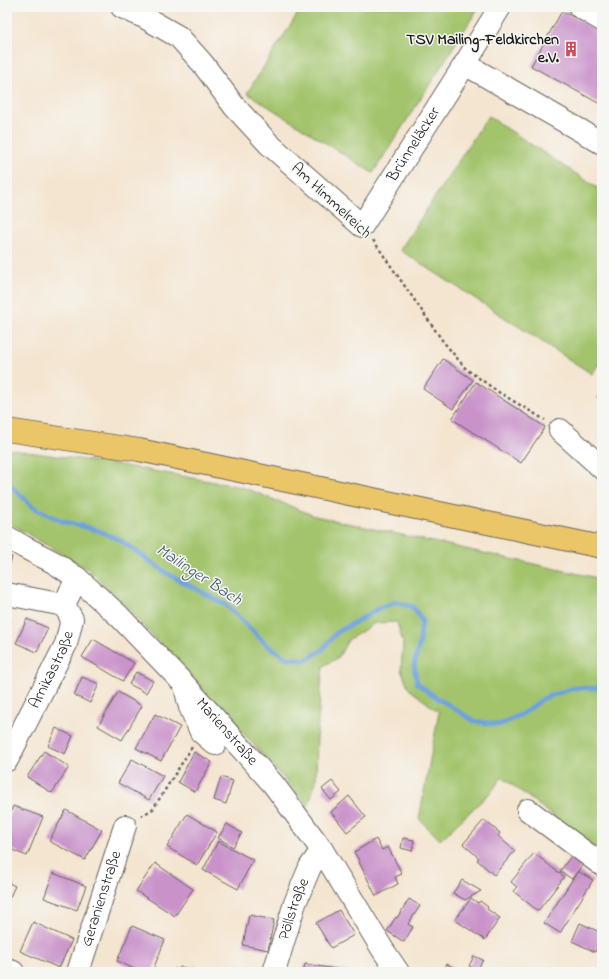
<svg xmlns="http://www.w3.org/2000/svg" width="609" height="979" font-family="'Indie Flower',sans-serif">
  <rect width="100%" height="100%" fill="#f6f6f2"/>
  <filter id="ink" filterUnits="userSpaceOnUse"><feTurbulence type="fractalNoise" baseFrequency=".025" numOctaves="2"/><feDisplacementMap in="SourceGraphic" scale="8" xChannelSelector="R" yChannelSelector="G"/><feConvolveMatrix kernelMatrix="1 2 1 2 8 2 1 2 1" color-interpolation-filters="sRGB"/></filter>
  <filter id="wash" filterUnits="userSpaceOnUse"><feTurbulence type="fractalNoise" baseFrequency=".012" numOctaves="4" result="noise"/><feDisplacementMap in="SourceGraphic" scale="16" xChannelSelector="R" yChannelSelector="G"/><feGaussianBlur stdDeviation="0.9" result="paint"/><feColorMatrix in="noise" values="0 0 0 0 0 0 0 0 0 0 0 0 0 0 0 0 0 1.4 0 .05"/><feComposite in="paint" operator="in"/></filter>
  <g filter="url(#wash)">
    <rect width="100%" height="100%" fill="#f4e5d0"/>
    <!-- green -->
    <path fill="#a3c46c" stroke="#607044" d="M302 7H479L373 173 247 93Z
      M488 116 602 191V359L592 374 400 250Z
      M7 449 120 465 242 487 315 516 602 579V853L502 777 492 791 440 840 419 819 439 712 409 689 401 670 403 643 397 622 375 623 348 640 338 658 323 666 317 733 316 781 308 806 236 725 118 599 89 570 11 524 7 520Z"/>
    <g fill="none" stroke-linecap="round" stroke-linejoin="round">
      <!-- stream -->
      <path stroke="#6ea1da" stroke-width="5" d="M7 482 33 507 62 521 97 530 120 540 168 574 226 605 267 645 287 658 306 660 322 650 336 633 378 609 395 602 413 607 422 620 420 641 414 665 417 683 431 694 474 721 499 725 524 713 544 698 574 688H602"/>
    </g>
    <g id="blocks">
      <!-- building -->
      <path fill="#c993ca" d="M562 11 602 32V105L531 66Z
        M443 359 473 380 453 409 423 389Z
        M476 382 545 427 521 463 452 419Z
        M602 392V401L597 397Z
        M7 555 12 557 7 574Z
        M27 619 48 628 37 652 16 643Z
        M7 620 11 621 8 639H7Z
        M93 639 134 663 123 681 82 657Z
        M136 672 153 681 146 693 129 684Z
        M82 677 99 684 90 703 74 695Z
        M118 692 142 706 122 740 98 726Z
        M155 714 180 727 161 761 136 748Z
        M56 728 73 736 65 754 48 746Z
        M44 751 69 767 52 793 27 777Z
        M194 752 212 762 195 792 178 782Z
        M132 759 163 776 149 800 118 783Z
        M221 777 233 781 226 804 214 800Z
        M332 781 341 792 331 800 322 789Z
        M349 796 366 817 347 832 331 812Z
        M13 806 43 817 27 856 7 848V822Z
        M66 810 102 830 85 860 49 841Z
        M187 814 217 832 197 865 167 847Z
        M484 820 500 833 498 836 515 851 494 875 477 860 479 858 463 844Z
        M227 824 242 833 233 847 218 838Z
        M403 838 414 840 412 851 401 848Z
        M376 839 382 850 388 847 402 874 395 877 398 884 376 896 359 862H360L354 852Z
        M218 841 253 860 238 889 203 870Z
        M534 853 564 877 538 911 513 891 517 887 511 882Z
        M572 855 583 864 572 879 560 871Z
        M155 863 193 889 175 916 136 891Z
        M578 871 593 880 560 933 544 923Z
        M53 873 86 886 77 910 44 898Z
        M462 880 481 891 465 900 453 893Z
        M7 882 15 886 7 903Z
        M471 898 478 903 480 901 488 907 487 909 500 918 485 940 455 920Z
        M409 899 420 906 408 924 413 927 404 942 387 931 396 917 397 918Z
        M339 910 354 935 331 948 316 923Z
        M249 915 274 920 268 950 243 945Z
        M33 922 72 940 59 968 20 951Z
        M580 923 602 933V937L595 952 572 941Z
        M132 926 165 940 152 972H141L117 961Z
        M474 956 483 960 477 970 469 966Z
        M305 964 348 971V972H303Z
        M447 964 462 972H442Z
        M180 967 204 971V972H179Z"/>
    </g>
  </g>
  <g filter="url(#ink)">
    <use href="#blocks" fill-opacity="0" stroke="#68625b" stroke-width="1"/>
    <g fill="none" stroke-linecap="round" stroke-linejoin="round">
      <!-- minor casing -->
      <g stroke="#68625b" stroke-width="24">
        <g id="minor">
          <path id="s1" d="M122 7 144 17 179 37 203 64 234 106 269 144 362 226 465 64 602 143"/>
          <path d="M580 7 602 20"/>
          <path d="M465 64 500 7"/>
          <path d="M560 430 602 468"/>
          <path id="s2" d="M7 537 24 547 55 563 77 578 119 616 184 684 274 785 322 850 383 950 398 972"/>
          <path d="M7 594 64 605"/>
          <path d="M186 691 190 707 201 732 215 744"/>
          <path id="s3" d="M7 760 66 644 72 619 64 605 77 578"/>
          <path d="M528 810 602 865"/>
          <path d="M7 970 13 972"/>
          <path id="s4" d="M78 972 125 826"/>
          <path id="s5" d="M274 972 295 903 310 867 322 850"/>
        </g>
      </g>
      <!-- major casing -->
      <g stroke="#68625b" stroke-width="24">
        <path id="major" d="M7 430 139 450 602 547"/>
      </g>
      <!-- path -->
      <path stroke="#68625b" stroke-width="2.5" stroke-dasharray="3 3" stroke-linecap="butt" d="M373 240 442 340 466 369 500 393 545 420
        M141 816 153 809 192 747"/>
      <!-- minor -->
      <use href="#minor" stroke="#fff" stroke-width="22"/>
      <!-- major -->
      <use href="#major" stroke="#ebc669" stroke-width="22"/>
    </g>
  </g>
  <!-- icons -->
  <defs>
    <g id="building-bare" transform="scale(1.2)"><path d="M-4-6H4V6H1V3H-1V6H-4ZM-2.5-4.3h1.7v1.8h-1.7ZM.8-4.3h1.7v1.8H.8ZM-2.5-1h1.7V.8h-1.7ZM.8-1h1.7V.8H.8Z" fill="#d1495b" stroke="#f6f6f2" stroke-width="2.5" paint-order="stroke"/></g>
  </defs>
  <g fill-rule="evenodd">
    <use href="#building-bare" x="571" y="49"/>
  </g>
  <g text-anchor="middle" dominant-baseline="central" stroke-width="3" stroke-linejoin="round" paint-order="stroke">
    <!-- poi labels -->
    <g font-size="16" font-weight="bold" fill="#1c1c1c" stroke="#f6f6f2" text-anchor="end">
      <text x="559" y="40">TSV Mailing-Feldkirchen<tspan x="559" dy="18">e.V.</tspan></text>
    </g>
    <!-- street labels -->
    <g font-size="16" fill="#1c1c1c" stroke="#f6f6f2">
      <text stroke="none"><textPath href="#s1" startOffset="425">Brünneläcker</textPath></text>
      <text transform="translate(331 201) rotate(43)">Am Himmelreich</text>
      <text stroke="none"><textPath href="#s3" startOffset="101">Arnikastraße</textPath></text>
      <text stroke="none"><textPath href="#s2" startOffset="296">Marienstraße</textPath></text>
      <text stroke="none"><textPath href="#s4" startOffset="77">Geranienstraße</textPath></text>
      <text stroke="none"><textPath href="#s5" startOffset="66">Pöllstraße</textPath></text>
    </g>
    <!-- water labels -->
    <g font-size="17" font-style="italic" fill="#415871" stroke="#f6f6f2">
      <text transform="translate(199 575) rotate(33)">Mailinger Bach</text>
    </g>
  </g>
  <!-- margin -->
  <rect width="609" height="979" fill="none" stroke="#f6f6f2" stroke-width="24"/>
</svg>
